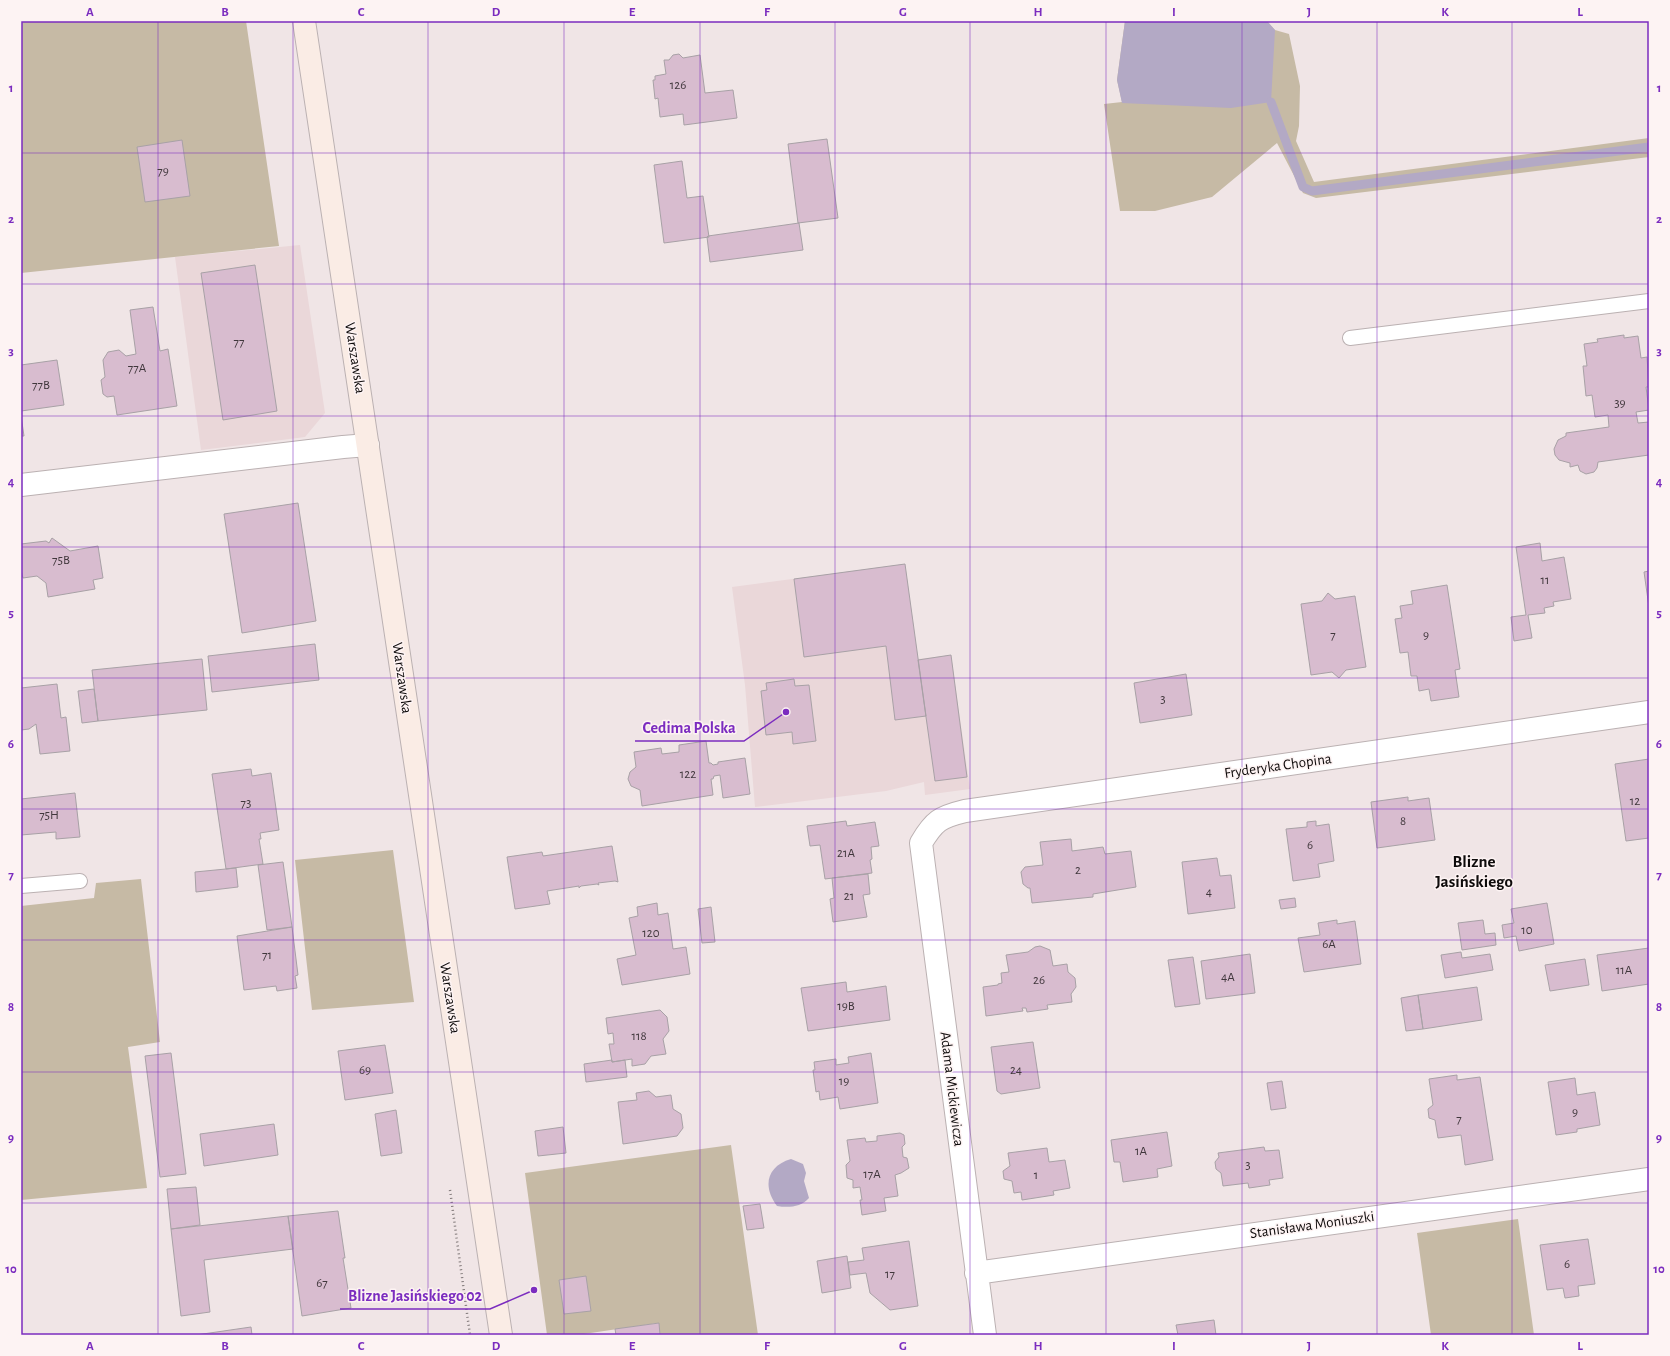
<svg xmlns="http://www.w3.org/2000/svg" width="1670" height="1356" font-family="'Alegreya Sans',sans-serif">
  <rect width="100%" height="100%" fill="#f0e5e6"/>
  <!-- built -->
  <path fill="#ead7d9" d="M300 245 325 413 305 437 201 450 175 257Z
    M905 564 918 659 951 655 970 789 925 795 924 782 886 791 755 807 745 685 732 587Z"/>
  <!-- green -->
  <path fill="#c6baa5" d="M21 21H246L279 246 21 273Z
    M1125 21H1267L1275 30 1289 34 1300 86 1299 126 1296 141 1314 182 1649 138V157L1316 198 1303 193 1277 143 1212 197 1155 211H1120L1104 104 1122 102 1117 80Z
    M393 850 414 1002 312 1010 295 860Z
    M141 879 160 1042 128 1047 147 1188 21 1200V906L94 898 96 883Z
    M731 1145 758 1335H660L658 1323 577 1335H547L525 1173Z
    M1518 1219 1534 1335H1431L1417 1233Z"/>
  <!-- water -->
  <path fill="#b3a9c5" d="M1125 21H1267L1275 30 1271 102 1231 108 1122 103 1117 80Z
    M791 1159 803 1164 806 1173 804 1181 809 1198C801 1207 789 1208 777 1206 762 1186 767 1166 791 1159Z"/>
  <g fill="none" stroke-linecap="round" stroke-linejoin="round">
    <!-- stream -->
    <path stroke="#b3a9c5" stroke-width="9" d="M1271 102 1303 187 1312 191 1649 147"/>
  </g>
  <!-- building -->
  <path fill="#d8bccf" stroke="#a8a1a6" d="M679 54 683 58 700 55 705 93 733 90 737 118 684 125 683 114 660 117 658 98 655 99 653 80H655V76L666 74 664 60H669L673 55Z
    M827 139 838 218 798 223 788 144Z
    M182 140 190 196 145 202 137 147Z
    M682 161 687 198 703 196 709 237 664 243 654 165Z
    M799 223 803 250 710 262 707 237 708 236Z
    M255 265 277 411 223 420 201 273Z
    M153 307 160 351 168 349 177 406 117 415 114 396 107 397 103 394 101 380 105 377 103 360 108 352 119 350 126 356 136 354 130 310Z
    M1624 335V338L1638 336 1641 358 1647 357 1649 387H1646L1649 410 1636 412 1638 423 1649 422V455L1598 462 1597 468 1594 472 1586 474 1580 471 1578 465 1570 467V463L1559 460 1555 455 1554 449 1558 440 1566 436V433L1609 427 1608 415 1595 417 1592 395 1586 396 1583 366H1587L1584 344 1598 342 1597 339Z
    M57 360 64 405 21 411V365Z
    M21 416 24 436H21Z
    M298 503 316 621 242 633 224 514Z
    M52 538 70 551 98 546 103 578 93 580 95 589 48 597 46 583 37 576 23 578 21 570V544L46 541 49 543Z
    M1540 543 1542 561 1564 557 1571 599 1553 602 1554 606 1544 608 1545 613 1528 615 1532 638 1514 641 1511 617 1526 615 1516 547Z
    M905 564 926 716 895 720 886 646 804 657 794 579Z
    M1649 571V607L1644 572Z
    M1447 585 1460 669 1455 670 1459 697 1431 701 1429 689 1419 691 1417 676H1411L1408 652 1400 653 1395 619 1402 618 1400 606 1413 604 1411 591Z
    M1328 593 1335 599 1355 596 1366 667 1346 670 1339 678 1332 672 1311 675 1301 604 1322 601Z
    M315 644 319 680 212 692 208 656Z
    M951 655 967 777 935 781 918 660Z
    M202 659 207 710 98 721 92 670Z
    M1186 674 1192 715 1140 723 1134 683Z
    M794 679 795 686 809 685 816 741 793 744 792 732 766 735 761 691 767 690 766 683Z
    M57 684 61 718 66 717 70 751 40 754 36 724 29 729 21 730V688Z
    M94 689 98 721 82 723 78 691Z
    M706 741 709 763H711L713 765 718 764V762L745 758 750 794 723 798 720 775 714 776 713 779H711L713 795 642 806 640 790 631 786 628 779 630 772 636 767 634 752 661 748 662 754 679 752V745Z
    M1649 759V838L1626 841 1615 764Z
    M251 769 252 776 271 773 279 830 260 833 261 839H259L263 864 226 869 212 774Z
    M75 793 80 837 56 839V832L21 835V799Z
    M1408 797V801L1429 798 1435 840 1377 848 1371 802Z
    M846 821 847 826 875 822 879 846 871 847 872 859 870 860 872 873 825 879 820 845 810 846 807 826Z
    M1316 821V826L1329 824 1334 861 1318 864 1320 877 1293 881 1286 829 1307 827V822Z
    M1071 839 1072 851 1103 847 1105 854 1131 851 1136 887 1093 894V897L1032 903 1030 888H1028L1023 884 1021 872 1025 867 1043 865 1040 842Z
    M612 846 618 882 615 881 598 883 599 885 597 884 581 886 579 888V886L547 891 550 904 515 909 507 857 542 852 543 856Z
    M1217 858 1220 876 1231 875 1235 908 1188 914 1182 862Z
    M283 862 292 927 267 930 258 865Z
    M236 868 238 887 196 892 195 872Z
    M868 874 870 894 863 895 867 917 833 922 830 899 834 898 832 878Z
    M1295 898 1296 907 1281 909 1279 900Z
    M657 903 658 915 668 913 673 949 686 947 690 974 622 985 617 959 636 955 629 918 638 916 637 907Z
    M1547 903 1554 944 1519 951 1516 936 1504 938 1502 925 1514 923 1511 909Z
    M711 907 715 942 702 943 698 909Z
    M1337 920V924L1355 921 1361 964 1304 972 1298 938 1320 935 1318 923Z
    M1483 920 1485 934 1495 933 1496 945 1462 950 1458 923Z
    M292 927 298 975 295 976 297 988 277 991 276 986 244 990 237 936Z
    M1040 946 1050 950 1053 966 1067 964 1068 972 1075 978 1076 987 1071 994 1072 1002 1047 1005 1048 1009 1027 1012 1026 1008H1022L1023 1011 986 1016 983 987 998 985V984L1002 983 1001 973 1009 972 1006 955 1028 952 1035 947Z
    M1649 948V984L1602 991 1597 955Z
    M1461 952 1462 958 1490 954 1493 970 1445 978 1441 955Z
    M1250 954 1255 993 1206 999 1201 961Z
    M1193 957 1200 1004 1175 1007 1168 960Z
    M1585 959 1589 985 1550 991 1545 965Z
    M846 982 847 992 886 986 890 1020 808 1031 801 988Z
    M1477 987 1482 1020 1423 1029 1418 995Z
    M1418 995 1423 1029 1406 1031 1401 998Z
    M660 1010 667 1017 669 1031 663 1039 666 1054 651 1056 645 1064 632 1066V1059L612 1062 609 1044H614L613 1033 608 1034 606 1018Z
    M1033 1042 1040 1088 1001 1094 997 1091 991 1047Z
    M385 1045 393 1093 345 1100 338 1051Z
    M171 1053 186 1174 160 1177 145 1056Z
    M871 1053 878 1103 840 1109 838 1097 820 1100 819 1091 816 1092 813 1070H815L814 1062 836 1059V1065L849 1063 848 1057Z
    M612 1060V1062L625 1060 627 1077 586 1082 584 1064Z
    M1457 1075V1080L1480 1077 1493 1160 1465 1165 1461 1135 1438 1138 1435 1120 1429 1118 1428 1109 1433 1105 1429 1079Z
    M1575 1078 1577 1095 1595 1092 1600 1125 1577 1129V1132L1556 1135 1548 1082Z
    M1282 1081 1286 1108 1271 1110 1267 1083Z
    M649 1091 656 1097 671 1095 673 1109 681 1114 683 1128 677 1136 623 1144 618 1102 637 1100 636 1093Z
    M396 1110 402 1153 381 1156 375 1114Z
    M274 1124 278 1155 204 1166 200 1134Z
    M563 1127 566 1153 538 1156 535 1131Z
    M1167 1132 1172 1166 1157 1169 1158 1177 1123 1182 1120 1162H1114L1111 1140Z
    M900 1133 904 1135 905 1144 902 1147 903 1157 907 1158 909 1168 901 1173 895 1175 898 1196 884 1198 886 1211 862 1215 860 1200H862L860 1187 853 1188V1180L847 1178 846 1165 850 1161 847 1140 865 1138 866 1142 877 1141V1136Z
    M1264 1147 1265 1151 1279 1150 1283 1178 1269 1180 1270 1185 1249 1188 1248 1183 1223 1186 1221 1173 1216 1169 1215 1162 1219 1157 1218 1153Z
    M1047 1148 1049 1162 1065 1160 1070 1188 1053 1191 1054 1195 1022 1200 1021 1192 1014 1193 1012 1181 1004 1179 1003 1171 1010 1166 1008 1153Z
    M196 1187 200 1225 171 1229 167 1189Z
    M760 1204 764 1228 747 1230 743 1206Z
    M338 1211 345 1258H343L351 1308 302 1316 288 1216Z
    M288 1216 293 1249 204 1260 210 1312 181 1316 171 1229Z
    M1588 1239 1595 1284 1578 1286 1579 1296 1565 1298 1563 1288 1547 1290 1540 1245Z
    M909 1241 918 1306 890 1310 870 1293 866 1273 850 1275 848 1262 864 1260 862 1248Z
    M847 1256 851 1288 822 1293 817 1261Z
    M586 1276 591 1311 564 1314 559 1280Z
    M1214 1320 1216 1335H1178L1176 1325Z
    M659 1323 660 1335H616L615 1329Z
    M251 1327 252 1335H196Z"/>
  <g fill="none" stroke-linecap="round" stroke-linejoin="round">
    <!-- service casing -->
    <g stroke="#bbb1b2" stroke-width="16">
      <path id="service" d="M1350 338 1649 301
        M21 886 80 881"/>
    </g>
    <!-- minor casing -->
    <g stroke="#bbb1b2" stroke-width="24">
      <path id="minor" d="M21 485 343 447 368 445
        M976 1273 1649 1179
        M985 1335 921 843C934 821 940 817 965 811L1649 712"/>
    </g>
    <!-- secondary casing -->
    <g stroke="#bbb1b2" stroke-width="24">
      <path id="secondary" d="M304 21 501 1335"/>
    </g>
    <!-- path -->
    <path stroke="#807979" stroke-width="2.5" stroke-dasharray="1 3" stroke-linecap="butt" d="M450 1190 470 1335"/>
    <!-- service -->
    <use href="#service" stroke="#fff" stroke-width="14"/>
    <!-- minor -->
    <use href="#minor" stroke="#fff" stroke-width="22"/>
    <!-- secondary -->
    <use href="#secondary" stroke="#faece5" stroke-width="22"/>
  </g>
  <!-- grid -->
  <path fill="none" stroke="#7b2cbf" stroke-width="1" stroke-opacity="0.55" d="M158 21V1335M293 21V1335M428 21V1335M564 21V1335M700 21V1335M835 21V1335M970 21V1335M1106 21V1335M1242 21V1335M1377 21V1335M1512 21V1335M21 153H1649M21 284H1649M21 416H1649M21 547H1649M21 678H1649M21 809H1649M21 940H1649M21 1072H1649M21 1203H1649"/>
  <g text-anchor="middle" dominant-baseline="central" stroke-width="3" stroke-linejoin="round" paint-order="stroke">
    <!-- number labels -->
    <g font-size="13" fill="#40373c">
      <text x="678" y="85">126</text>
      <text x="163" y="171">79</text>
      <text x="239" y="342">77</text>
      <text x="137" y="368">77A</text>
      <text x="41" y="385">77B</text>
      <text x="1620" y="403">39</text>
      <text x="61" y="560">75B</text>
      <text x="1545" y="580">11</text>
      <text x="1333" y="635">7</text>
      <text x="1426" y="635">9</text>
      <text x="1163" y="699">3</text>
      <text x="688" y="774">122</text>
      <text x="1635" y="801">12</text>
      <text x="246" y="803">73</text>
      <text x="49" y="815">75H</text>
      <text x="1403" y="821">8</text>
      <text x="1310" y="845">6</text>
      <text x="846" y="853">21A</text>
      <text x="1078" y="870">2</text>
      <text x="1209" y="892">4</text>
      <text x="849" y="896">21</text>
      <text x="1527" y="930">10</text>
      <text x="651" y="933">120</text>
      <text x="1329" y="944">6A</text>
      <text x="267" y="955">71</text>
      <text x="1624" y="970">11A</text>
      <text x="1228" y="977">4A</text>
      <text x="1039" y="980">26</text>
      <text x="846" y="1006">19B</text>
      <text x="639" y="1036">118</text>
      <text x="365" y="1070">69</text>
      <text x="1016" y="1070">24</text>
      <text x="844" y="1081">19</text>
      <text x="1575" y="1112">9</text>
      <text x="1459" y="1119">7</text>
      <text x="1141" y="1151">1A</text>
      <text x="1248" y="1165">3</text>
      <text x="872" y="1174">17A</text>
      <text x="1036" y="1175">1</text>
      <text x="1567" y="1264">6</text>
      <text x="890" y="1274">17</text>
      <text x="322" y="1283">67</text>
    </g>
    <!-- street labels -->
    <g font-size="15" fill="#0e0b0b" stroke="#fdf3f3">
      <text transform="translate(355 358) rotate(81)">Warszawska</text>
      <text transform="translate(402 678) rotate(82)">Warszawska</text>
      <text transform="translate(1278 766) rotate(-8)">Fryderyka Chopina</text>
      <text transform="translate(450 998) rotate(81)">Warszawska</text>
      <text transform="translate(952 1089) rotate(83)">Adama Mickiewicza</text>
      <text transform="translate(1312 1225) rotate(-8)">Stanisława Moniuszki</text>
    </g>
    <!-- quarter labels -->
    <g font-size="17" font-weight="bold" fill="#0e0b0b" stroke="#fdf3f3">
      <text x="1474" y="861">Blizne<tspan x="1474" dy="20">Jasińskiego</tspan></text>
    </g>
  </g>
  <!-- callouts -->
  <path fill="none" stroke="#7b2cbf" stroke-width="1.5" d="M786 712L744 741H635M534 1290L490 1309H340"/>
  <g fill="#7b2cbf" stroke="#fdf3f3" stroke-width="1.5">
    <circle cx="786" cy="712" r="4"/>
    <circle cx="534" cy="1290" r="4"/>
  </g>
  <g font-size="16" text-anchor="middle" font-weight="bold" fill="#7b2cbf" stroke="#fdf3f3" stroke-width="3" stroke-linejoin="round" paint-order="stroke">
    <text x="689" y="733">Cedima Polska</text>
    <text x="415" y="1301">Blizne Jasińskiego 02</text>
  </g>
  <!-- border -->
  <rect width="1670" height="1356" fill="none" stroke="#fdf3f3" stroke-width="44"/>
  <rect x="22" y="22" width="1626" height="1312" fill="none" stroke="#7b2cbf" stroke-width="1.5"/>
  <g font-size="13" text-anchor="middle" font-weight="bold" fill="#7b2cbf">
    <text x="90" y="16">A</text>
    <text x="225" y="16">B</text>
    <text x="361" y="16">C</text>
    <text x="496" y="16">D</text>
    <text x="632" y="16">E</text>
    <text x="767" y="16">F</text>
    <text x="903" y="16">G</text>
    <text x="1038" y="16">H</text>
    <text x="1174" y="16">I</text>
    <text x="1309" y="16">J</text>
    <text x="1445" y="16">K</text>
    <text x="1580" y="16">L</text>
    <text x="11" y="92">1</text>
    <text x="1659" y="92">1</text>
    <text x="11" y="223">2</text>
    <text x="1659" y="223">2</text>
    <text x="11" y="355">3</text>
    <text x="1659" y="355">3</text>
    <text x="11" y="486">4</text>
    <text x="1659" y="486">4</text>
    <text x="11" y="617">5</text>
    <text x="1659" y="617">5</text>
    <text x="11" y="748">6</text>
    <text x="1659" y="748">6</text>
    <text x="11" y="879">7</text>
    <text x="1659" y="879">7</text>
    <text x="11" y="1011">8</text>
    <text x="1659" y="1011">8</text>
    <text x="11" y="1142">9</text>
    <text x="1659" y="1142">9</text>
    <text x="11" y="1273">10</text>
    <text x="1659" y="1273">10</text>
    <text x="90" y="1350">A</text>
    <text x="225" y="1350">B</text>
    <text x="361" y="1350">C</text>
    <text x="496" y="1350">D</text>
    <text x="632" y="1350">E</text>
    <text x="767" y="1350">F</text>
    <text x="903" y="1350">G</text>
    <text x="1038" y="1350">H</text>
    <text x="1174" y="1350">I</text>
    <text x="1309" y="1350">J</text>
    <text x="1445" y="1350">K</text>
    <text x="1580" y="1350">L</text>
  </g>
</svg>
